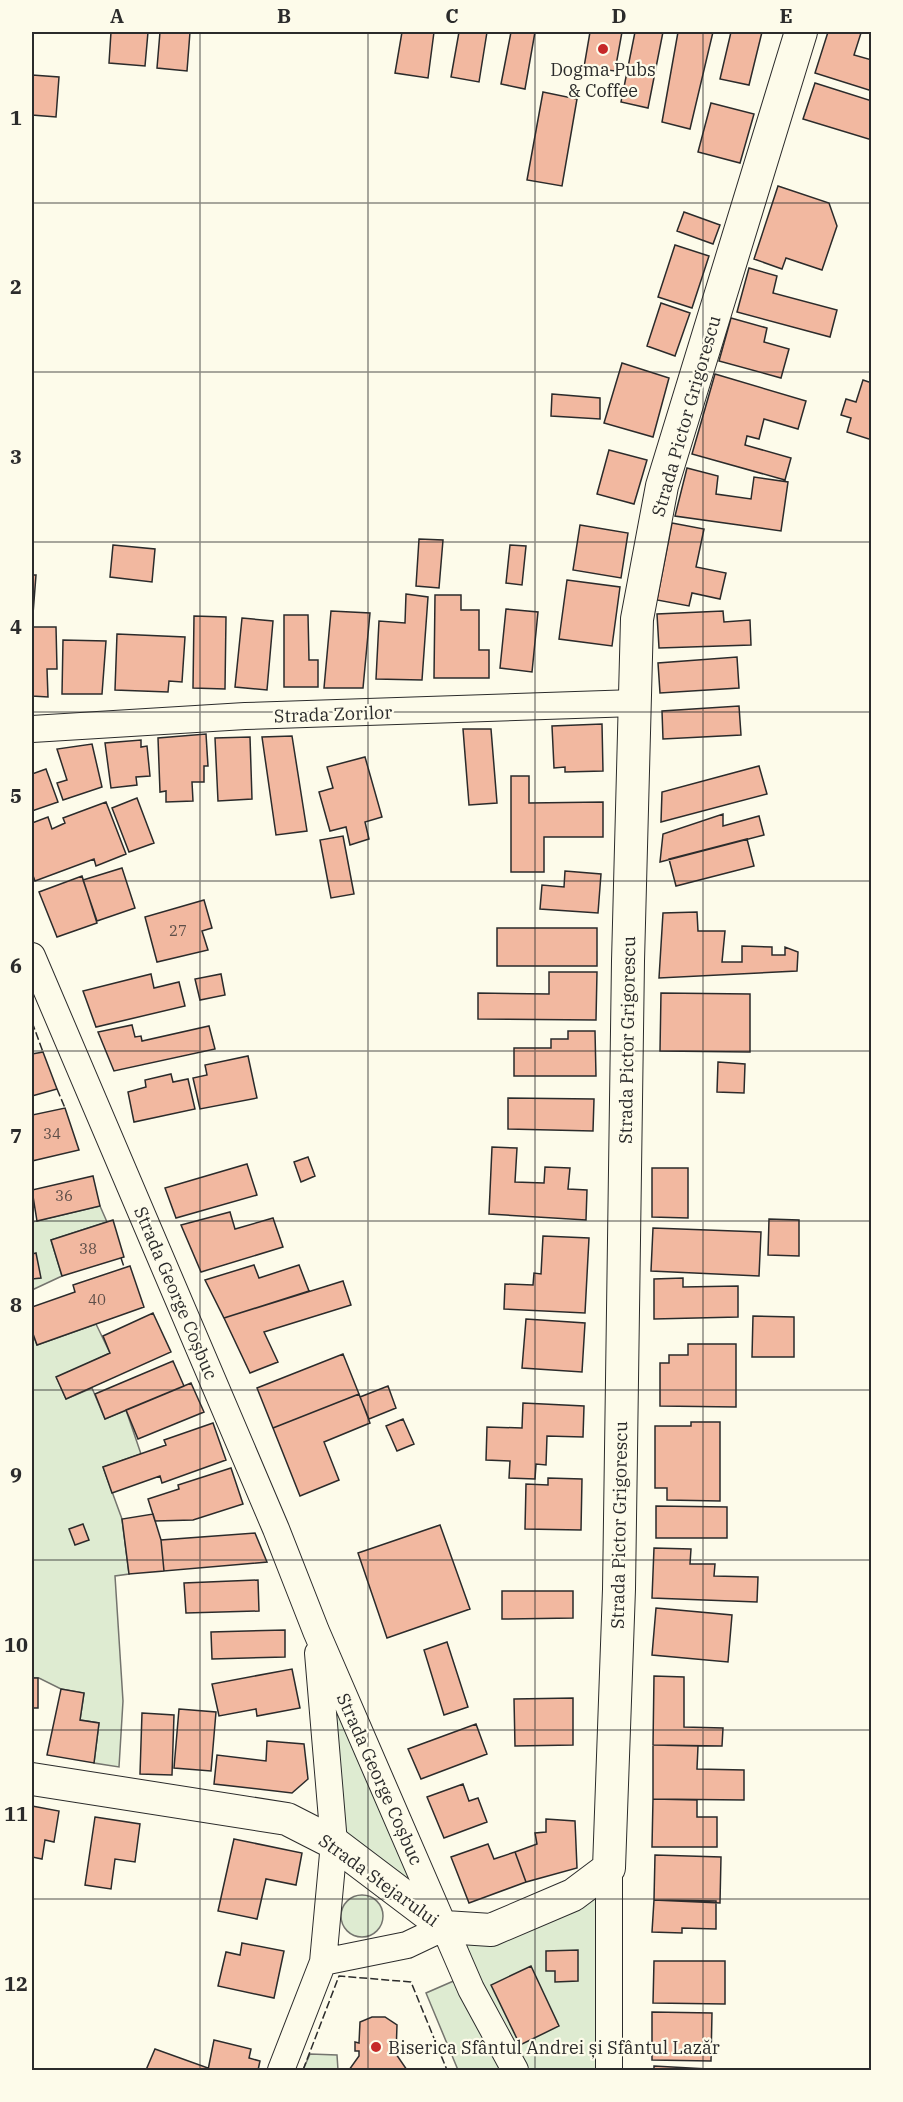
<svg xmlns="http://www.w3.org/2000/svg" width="903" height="2102" font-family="'IBM Plex Serif',serif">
  <rect width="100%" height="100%" fill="#fdfbea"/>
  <!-- green -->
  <path fill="#deebd1" stroke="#74746e" stroke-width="1.5" d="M100 1206 107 1222 51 1240 62 1276 32 1290V1222Z
    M96 1324 110 1353 57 1378 66 1399 92 1388 105 1419 126 1410 141 1454 103 1467 122 1519 129 1574 115 1576 123 1701 119 1767 94 1763 99 1723 80 1720 84 1693 61 1689 39 1678H32V1331L37 1345Z
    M316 1631 445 1927 491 1930 609 1868V2070H458L426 1993 465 1976 445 1927 334 1843Z
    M341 1916a21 21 0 1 1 42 0a21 21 0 1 1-42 0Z
    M310 2054 337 2055 338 2070H303Z"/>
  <!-- building -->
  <path fill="#f2b8a0" stroke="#2b2b2b" stroke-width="1.5" d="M111 32H148L145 66 109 63Z
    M160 32H190L187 71 157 68Z
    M402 32H434L428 78 395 73Z
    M459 32H487L479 82 451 77Z
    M511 32H535L525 89 501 84Z
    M590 32H622L615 71 584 67Z
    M635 32H663L648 108 621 102Z
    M678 32H713L690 129 662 122Z
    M731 32H762L749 85 720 79Z
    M828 32 861 33 854 55 872 60V91L815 73Z
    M32 75 59 77 56 117 32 115Z
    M815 83 872 101V140L803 119Z
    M543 92 577 99 562 186 527 180Z
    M711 103 754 114 740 163 698 152Z
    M778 186 829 203 837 226 822 270 786 258 782 269 754 259Z
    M684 212 720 225 713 244 677 231Z
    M675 245 709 256 692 308 658 297Z
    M749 268 777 276 773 293 837 310 830 337 737 312Z
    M661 303 690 313 675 356 647 346Z
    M731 318 767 328 764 342 789 349 781 378 719 361Z
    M622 363 669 378 653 437 604 423Z
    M715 374 806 401 798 429 764 419 759 439 747 436 745 445 791 458 785 480 692 454Z
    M863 380 872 383V440L847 432 851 418 841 415 846 399 856 402Z
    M552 394 600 398V419L551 416Z
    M609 450 647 460 634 504 597 494Z
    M687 468 718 476 716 494 751 499 754 477 788 482 781 531 675 516Z
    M672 523 704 529 696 567 726 573 720 599 692 593 689 606 657 600Z
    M580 525 628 533 621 578 573 570Z
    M419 539 443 540 439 588 416 586Z
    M113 545 155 549 152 582 110 577Z
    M510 545 526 546 522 585 506 583Z
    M32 575H36L32 627Z
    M567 580 620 587 612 646 559 639Z
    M406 594 428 597 422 680 376 679 379 621 405 623Z
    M435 595H461V610H479V650H489V678H434Z
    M506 609 538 612 532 672 500 668Z
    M331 611 370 613 363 688H324Z
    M723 611 724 622 750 620 751 645 659 648 657 614Z
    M284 615H308L309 660H318V687H284Z
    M194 616 226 617 225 689 193 688Z
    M242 618 273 621 267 690 235 687Z
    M32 627H56L57 669H47L48 697 32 696Z
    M117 634 185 637 182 682 169 681 168 692 115 690Z
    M63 640 106 641 102 694H62Z
    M737 657 739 688 660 693 658 663Z
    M739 706 741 735 663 739 662 711Z
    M602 724 603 771 565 772V767L554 768 552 726Z
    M463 729H491L497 803 469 805Z
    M206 734 208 766H204V782H192L193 801 166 802V791L160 792 158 738Z
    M292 736 307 831 276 835 262 737Z
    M250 737 252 799 218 801 215 738Z
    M141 740V747L147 746 150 776 136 777 137 785 111 788 105 743Z
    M92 744 102 787 63 800 57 783 67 780 57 749Z
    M365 757 382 817 365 822 369 839 350 845 346 827 330 831 319 792 333 788 327 767Z
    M759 766 767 794 661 822 662 792Z
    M46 769 58 802 32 811V774Z
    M511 776H529V803L603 802V837H544V872H511Z
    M137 798 154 843 129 852 112 808Z
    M106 802 126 854 96 866 94 859 35 881 32 873V823L48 817 52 829 65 823 63 818Z
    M723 814V826L759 816 764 835 660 862 663 834Z
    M343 836 354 894 331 898 320 840Z
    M747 839 754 866 676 886 669 859Z
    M122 868 135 908 97 921 83 880Z
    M565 871 601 874 598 913 540 909 542 885 564 887Z
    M82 876 97 923 57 937 39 892Z
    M204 900 212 928 202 931 208 950 157 962 145 917Z
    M697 912 698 931H725L722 962H742V946L772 947V955H785V947L798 952 797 971 659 978 663 913Z
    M497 928H597V966H497Z
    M549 972H597L596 1020 478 1019V993L549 994Z
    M151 974 154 988 179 982 185 1006 96 1027 83 991Z
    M221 974 225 995 200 1000 195 979Z
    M661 993 750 994V1052L660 1051Z
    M132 1025 135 1037 141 1036 142 1041 209 1026 215 1049 114 1071 98 1032Z
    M568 1031H595L596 1076H514V1048H551V1039H568Z
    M43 1052 57 1089 32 1096V1054Z
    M248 1056 257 1098 200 1109 193 1078 207 1075 205 1065Z
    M718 1062 745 1064 744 1093 717 1092Z
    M171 1074 173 1082 188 1079 195 1109 134 1122 128 1092 146 1087 145 1080Z
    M508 1098 594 1099 593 1131 508 1129Z
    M65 1108 79 1150 32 1161V1115Z
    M492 1147 517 1148 515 1182 544 1183 545 1167 570 1168 568 1189 587 1190 586 1220 489 1214Z
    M308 1157 315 1176 301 1182 294 1162Z
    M247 1164 257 1195 176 1218 165 1188Z
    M652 1168H688V1218L652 1217Z
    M93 1176 100 1206 37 1221 32 1190Z
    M230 1212 235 1229 273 1218 283 1247 201 1272 181 1225Z
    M769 1219 799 1220V1256L768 1255Z
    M113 1220 124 1257 62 1276 51 1240Z
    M653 1228 761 1232 759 1276 651 1271Z
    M543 1236 589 1238 585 1313 504 1309 505 1284 533 1285 534 1273 541 1274Z
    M36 1253 41 1278 32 1279V1254Z
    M254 1265 259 1278 299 1265 309 1291 224 1318 205 1280Z
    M130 1266 144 1307 37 1345 32 1331V1307L75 1292 73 1285Z
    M683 1278V1287L738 1286V1317L654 1319V1279Z
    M343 1281 351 1305 264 1332 278 1362 250 1373 224 1318Z
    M153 1313 171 1352 66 1399 56 1377 110 1353 103 1336Z
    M753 1316 794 1317V1357H752Z
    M526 1319 585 1323 582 1372 522 1368Z
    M688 1344H736V1407L660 1406V1363H669V1355H688Z
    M343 1354 359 1394 273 1428 257 1388Z
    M173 1361 184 1386 105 1419 95 1394Z
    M191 1383 204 1412 138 1439 126 1410Z
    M388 1386 396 1408 369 1419 360 1397Z
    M359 1394 370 1423 324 1442 339 1480 300 1496 273 1428Z
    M523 1403 584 1406 583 1437 547 1436 546 1465 536 1464 535 1479 509 1478 510 1461 486 1460 487 1427 522 1428Z
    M403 1419 414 1444 397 1451 386 1426Z
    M691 1422H720V1501L667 1500V1488H655V1426H691Z
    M213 1423 226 1460 162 1483 160 1476 112 1493 103 1467 166 1445 164 1440Z
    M231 1468 243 1504 193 1520 155 1521 148 1499 179 1489 178 1485Z
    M548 1478 582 1479 581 1530 525 1529 526 1484 548 1485Z
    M656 1506 727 1507V1538H656Z
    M153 1514 161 1540 164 1571 129 1574 122 1519Z
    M83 1524 89 1540 75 1545 69 1529Z
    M440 1525 470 1609 387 1638 358 1553Z
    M255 1533 267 1562 164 1571 161 1540Z
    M654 1548 691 1549 690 1564H715L714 1576 758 1577 757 1602 652 1598Z
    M258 1580 259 1611 186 1613 184 1583Z
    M502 1591H573V1618L502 1619Z
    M656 1608 732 1615 728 1662 652 1655Z
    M285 1630V1657L212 1659 211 1632Z
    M447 1642 468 1707 444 1715 424 1650Z
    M292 1669 300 1708 257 1716 256 1709 219 1716 212 1684Z
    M654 1676 684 1677V1727L723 1728 722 1746 653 1745Z
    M32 1678H38V1708H32Z
    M61 1689 84 1693 80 1720 99 1723 94 1763 47 1755Z
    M573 1698V1745L515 1746 514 1699Z
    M179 1709 216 1712 211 1771 174 1768Z
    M142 1713 174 1715 172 1775 140 1774Z
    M476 1724 487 1754 421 1779 408 1749Z
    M267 1741 304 1744 308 1779 292 1793 214 1784 217 1755 266 1761Z
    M653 1745 698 1746 697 1769 744 1770V1800L653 1799Z
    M463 1784 469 1801 478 1798 487 1822 444 1838 427 1797Z
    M653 1799 697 1800V1817H717V1847H652Z
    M32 1806 59 1811 54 1842 45 1840 42 1859 32 1857Z
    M95 1817 140 1824 135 1862 115 1859 111 1889 85 1885Z
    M546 1819 575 1821 577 1868 526 1882 515 1852 537 1844 535 1833 546 1832Z
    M234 1839 302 1853 296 1885 266 1879 257 1919 218 1911Z
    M488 1844 494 1859 515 1852 526 1882 469 1903 451 1857Z
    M655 1855 721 1857 720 1903 654 1900Z
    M654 1900 716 1901V1929L682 1928V1933L652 1932Z
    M242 1943 284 1951 274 1998 218 1986 226 1952 240 1955Z
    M578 1950V1981L555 1982V1971H546V1951Z
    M654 1961H725V2004L653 2003Z
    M531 1966 559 2026 520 2045 491 1985Z
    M652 2012 712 2013 711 2061 652 2060Z
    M372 2017H385L397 2025 396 2054 407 2070H349L359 2056V2051H355V2042L359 2043 360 2022Z
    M214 2040 251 2049 249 2058 260 2061 258 2070H208Z
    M155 2049 208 2068V2070H146Z
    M654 2066 726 2070H654Z"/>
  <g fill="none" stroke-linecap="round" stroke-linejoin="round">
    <!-- minor casing -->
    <g stroke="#2b2b2b" stroke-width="28">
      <path id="minor" d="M32 729 245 716 635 703
        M32 956 276 1529 316 1631 471 1989 515 2070
        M609 1868V2070
        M323 1962 407 1945 445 1927
        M281 2070 323 1962 334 1843 318 1653"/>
    </g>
    <!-- tertiary casing -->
    <g stroke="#2b2b2b" stroke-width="34">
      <path id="tertiary" d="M32 1779 287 1819 334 1843 445 1927 491 1930 573 1895 609 1868 619 1589 628 961 637 619 662 486 801 32"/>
    </g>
    <!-- minor -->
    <use href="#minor" stroke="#fdfbea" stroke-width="26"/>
    <!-- tertiary -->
    <use href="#tertiary" stroke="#fdfbea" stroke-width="32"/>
    <!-- fence -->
    <path stroke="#2b2b2b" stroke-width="1.5" stroke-dasharray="8 3" stroke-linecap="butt" d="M32 1022 43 1052
      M57 1089 65 1108
      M121 1258 124 1267
      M303 2070 339 1976 411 1982 447 2070"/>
  </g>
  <!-- grid -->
  <path fill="none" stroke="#2b2b2b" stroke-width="1.5" stroke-opacity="0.55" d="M200 32V2070M368 32V2070M535 32V2070M703 32V2070M32 203H872M32 372H872M32 542H872M32 712H872M32 881H872M32 1051H872M32 1221H872M32 1390H872M32 1560H872M32 1730H872M32 1899H872"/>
  <!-- markers -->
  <g fill="#c62828" stroke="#fdfbea" stroke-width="2">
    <circle cx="603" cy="49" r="6"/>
    <circle cx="376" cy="2047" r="6"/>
  </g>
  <g text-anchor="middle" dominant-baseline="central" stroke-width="4.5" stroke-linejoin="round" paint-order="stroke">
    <!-- number labels -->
    <g font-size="15" fill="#5d4e48">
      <text x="178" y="930">27</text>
      <text x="52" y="1133">34</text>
      <text x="64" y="1195">36</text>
      <text x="88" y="1248">38</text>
      <text x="97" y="1299">40</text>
    </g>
    <!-- poi labels -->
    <g font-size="18" fill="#2b2b2b" stroke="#fdfbea">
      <text x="603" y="69">Dogma Pubs<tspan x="603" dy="21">&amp; Coffee</tspan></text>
      <text x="388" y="2047" text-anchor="start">Biserica Sfântul Andrei și Sfântul Lazăr</text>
    </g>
    <!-- street labels -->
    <g font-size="18" fill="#2b2b2b" stroke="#fdfbea">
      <text transform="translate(686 416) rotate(-74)">Strada Pictor Grigorescu</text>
      <text transform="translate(333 714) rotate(-2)">Strada Zorilor</text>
      <text transform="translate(627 1040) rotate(-89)">Strada Pictor Grigorescu</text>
      <text transform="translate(176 1293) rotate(67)">Strada George Coșbuc</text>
      <text transform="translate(619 1525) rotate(-89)">Strada Pictor Grigorescu</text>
      <text transform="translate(380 1779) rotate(66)">Strada George Coșbuc</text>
      <text transform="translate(379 1880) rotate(36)">Strada Stejarului</text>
    </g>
  </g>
  <!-- border -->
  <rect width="903" height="2102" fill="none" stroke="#fdfbea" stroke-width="66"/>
  <rect x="33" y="33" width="837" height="2036" fill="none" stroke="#2b2b2b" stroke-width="2"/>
  <g font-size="20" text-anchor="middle" font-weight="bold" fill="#2b2b2b">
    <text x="117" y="23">A</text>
    <text x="284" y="23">B</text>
    <text x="452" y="23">C</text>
    <text x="619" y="23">D</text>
    <text x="786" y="23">E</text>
    <text x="16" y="125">1</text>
    <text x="16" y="294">2</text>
    <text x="16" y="464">3</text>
    <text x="16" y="634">4</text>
    <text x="16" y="803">5</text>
    <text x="16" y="973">6</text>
    <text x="16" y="1143">7</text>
    <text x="16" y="1312">8</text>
    <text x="16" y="1482">9</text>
    <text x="16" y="1652">10</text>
    <text x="16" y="1821">11</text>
    <text x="16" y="1991">12</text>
  </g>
</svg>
